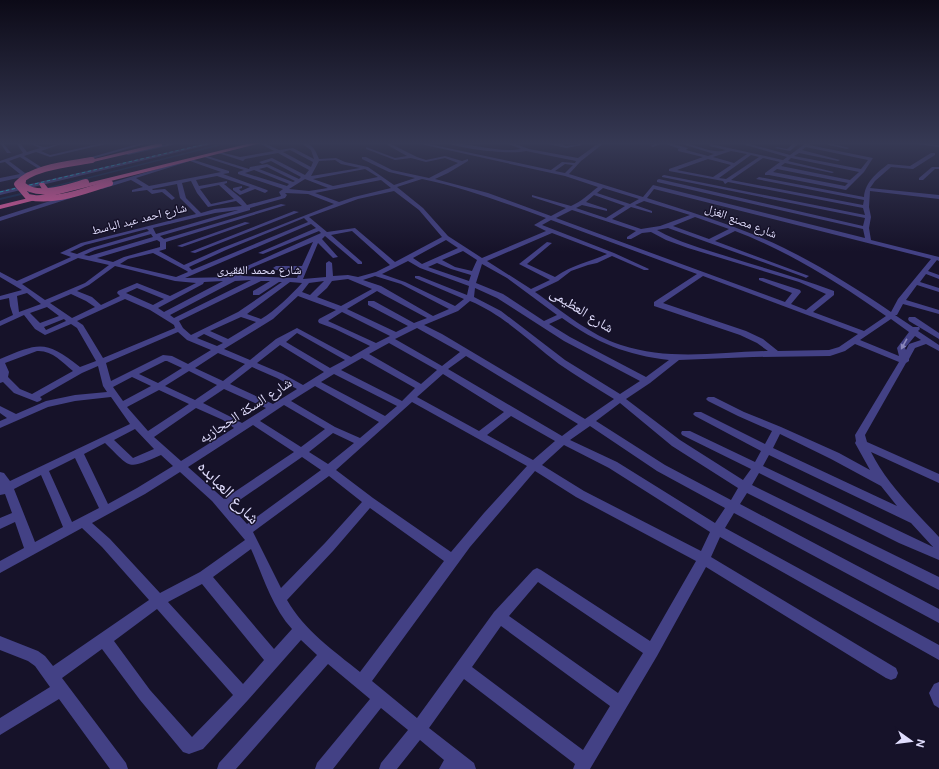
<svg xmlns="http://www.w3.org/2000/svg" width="939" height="769" font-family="'DM Sans','Noto Naskh Arabic',sans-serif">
  <rect width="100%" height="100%" fill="#161229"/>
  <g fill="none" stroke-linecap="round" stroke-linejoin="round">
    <!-- canal -->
    <path fill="#13294d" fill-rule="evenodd" d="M224 143H230L39 191 37 190Z
      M29 191H30V193L0 200V198Z"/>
    <!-- minor -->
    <path fill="#434185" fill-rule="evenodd" d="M0 143H3L11 153H7Z
      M16 143H20L27 152 40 148 29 143C35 143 40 147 45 147 51 147 57 143 64 143L41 151 50 155 102 143H110L50 157 36 152 24 156 44 169V170L42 171 20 157 9 161 25 173 34 171 36 172 27 176 0 182V178L20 174 5 162 0 163V161L23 153Z
      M141 143H148L85 161 81 160Z
      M172 143H180L128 155 126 154Z
      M208 143H216L0 195V191Z
      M259 143H264L279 150 293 148 314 159 311 150 301 143C312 143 315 149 319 159L336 158 345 162 368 167 394 185 415 178 389 172 362 159V157H366L392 170 429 178 458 163 445 158 426 162 411 158 395 160 366 149V147L395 158 407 156 384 143H389L417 157 426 160 445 156 462 161 468 159V161L448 173 435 179 488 193 551 216 566 208 532 197V195L571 206C582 201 589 194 598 187L565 176 416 143H424L551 170 562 162 575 163 576 161 526 151C512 155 460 149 448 143 472 143 497 153 521 149L507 143H513L529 149 578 158 599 143H604L581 161 569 174 643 197 653 185 865 238 863 229 657 182V180L659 179 863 226 865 218 662 177V176L664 175 865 215 863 208 728 182 725 184 723 181 669 171V169L703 157 678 151V149H680L663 143 653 147 651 146C662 139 676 145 688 148L686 150 708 156 714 154 679 143C695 143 711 155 726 150L709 146 711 144 783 160 787 157 739 143H746L790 155 806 143H811L809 145 873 158 864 172 846 190 769 175H765V173L780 162 763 158 731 180 863 205 864 200 756 179 759 177 864 197C865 182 877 173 888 164L910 166 931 153H935V155L913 169 891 167 875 181 870 188 939 195V199L870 191 869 207 871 217 869 228 871 240 939 257V261L937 260 928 271 939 275V279L926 274 920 282 939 288V292L917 285 906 300 939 310V314L903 304 897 315H895L913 327H919L920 329 918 331 939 345V351L926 344 915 348 909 359V361L906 363 865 435 867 442 939 474V483L871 452C887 484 915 511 939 537V560L899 543 759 473 752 485 939 577V590L747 493 740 504 939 609V623L734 513 725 528 939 645V660L720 537 711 557 896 668 898 673 896 678 891 680 886 678 706 567 657 656 590 769H573L575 764 464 679 429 728 474 763 476 769H439L444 760 420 740 397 769H379L381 763 408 730 381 708 333 769H315L317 763 370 699 328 664 236 769H217L219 763 317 655 301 640 248 700 203 749 189 754 183 752 140 700 102 649 62 678 126 763 128 769H110L59 699 0 735V718L50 687 35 666 28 661 0 650V636L38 651 45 656 53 666 149 600 102 547 82 528 0 573V561L24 548 15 522 0 529V518L12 513 5 494 0 495V472L4 473 10 481 130 424 111 397 75 401 48 407 0 428V421L7 418 0 413V406L16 414 46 401 75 395 107 392 103 386 98 366 82 373 40 397 42 399 40 401 37 402 14 393 3 382 0 383V359C40 342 46 340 80 367L96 361 77 328 71 324 45 335 35 329 24 315 0 326V321L13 315 10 306 9 298 0 300V296L22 290 0 277V272L17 281 71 257 60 253 81 243 196 214 180 198 177 184 152 189 153 190 165 189 175 198 172 200 162 192 152 194 147 190 132 192V190L143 187 131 180 102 189 99 187 100 186 191 159 229 171V173L223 174 267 190 268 191 265 193 255 189 240 195 233 190V188L242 186V188L239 189 241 191 250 187 217 176 196 180 199 186 227 181V183L224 184 241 198 247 205 281 196 279 192 283 189 238 174V172L244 170 204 157V155L249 169 250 167 267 164 299 179 301 177 271 161 262 164 259 162 272 158 305 175 309 170 278 153 245 159 243 161 218 153 220 152 240 157 274 151ZM806 147 868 160 861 169 794 156 799 153 838 161 840 160 802 150ZM290 150 313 162 311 167 283 152ZM731 151 747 154 734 163 713 157ZM751 155 759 157 726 179 719 178ZM791 158 859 172 850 180 781 166 785 163 832 173 834 172 788 161ZM708 159 731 165 713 177 677 170ZM335 160 341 164 360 168 311 176 319 161ZM190 161 221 172 149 186 136 178ZM565 164 573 165 565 173 555 171ZM267 167 295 181 293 182 259 169ZM365 169 378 177 333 186 313 179ZM777 169 848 183 845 186 773 172ZM254 170 289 184 287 186 245 173ZM305 179 328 188 309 191 289 189ZM422 179C465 188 505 203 546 218L534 225 546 231 482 258 448 236 423 208 397 187ZM381 180 391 188 354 197 339 202 315 193ZM191 181 197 193 208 207 236 201 242 206 215 209 201 213 186 198 182 183ZM219 185 234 199 211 204 200 189ZM603 188 639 199 630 204 597 193ZM654 189 931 259 898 299 891 312C859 290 819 265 784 248 740 227 694 213 647 198ZM394 191 419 210 442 237 395 262 355 228 327 232 309 217 358 199ZM285 193 308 194 334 204 222 248 184 265 159 251 166 249V242L286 205 281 204 164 239 160 236 250 210V208L285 198 287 195ZM594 195 625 206 606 218 576 208 582 205 607 211V209L586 202ZM644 201 690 215 660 226 641 229 612 219 631 207 652 213V211L635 205ZM238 210 156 234 153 228 215 213ZM572 210 636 231 627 237V239H631L642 233 651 232 666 240 688 248 799 282 826 294 806 310 791 304 801 292 800 290 763 278H759V280L792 293 785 302 556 218ZM695 217 729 229 709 239 673 226ZM304 218 308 222 192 270 189 267 226 250ZM551 220 697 274 654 302V306L740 335 757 343 768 351C718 352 670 361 621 345 590 335 562 311 535 292L558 281 571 271 588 265 597 263 612 256 644 270H648L649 269 614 253 542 225ZM311 224 316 228 258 253 263 254 319 231 321 233 247 266 233 277 185 278ZM668 228 804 277 806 278 809 276 715 241 735 231C788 251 839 283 886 316L864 331 813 312 834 295V291C799 278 764 268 729 257 704 249 680 243 657 230ZM147 229 149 231 91 248 77 254 70 252 85 245ZM352 231 390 265 376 272 358 277 348 275 333 276 332 263 329 261 326 263V277L303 279 318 243 333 258 338 257 322 239 325 236 358 264H362V262L331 235ZM552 233 607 254C588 263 573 264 555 277L527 264 552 243 547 242 519 264 550 280 531 289 487 261ZM151 234 153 237 89 256 84 255 95 250ZM157 240 160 242V247L124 257 113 262 97 258ZM446 240 458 248 422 264 413 258ZM313 242 302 266H276L273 268 276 270H300L297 278 242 276 251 268ZM463 251 477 260 472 271 455 267 442 260ZM153 253 187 271 188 272 176 277 120 264 128 259ZM78 258 109 265 85 283 45 300 22 284ZM408 261 420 268 469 286 467 295 419 276H415V278L464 299 455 306 405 282 382 274ZM437 263 451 269 471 275 469 281 428 267ZM482 264 507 278 557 315 544 321 503 294 476 283ZM115 266 175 281 196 283 170 296 137 283 118 291 117 293 120 296 101 305 92 297 77 291 89 285ZM375 276 401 284 449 309 433 316 381 286 363 280ZM703 276 858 334 839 347 829 350 778 351 763 339 746 331 663 303ZM348 279 372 289 341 306 317 297 327 288 332 281ZM251 280 174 318 170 315 235 281ZM223 281 164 312 158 308 203 284 204 282ZM261 281H270L253 291V295H259L279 282H282L238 312 191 335 183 328 179 321ZM324 281 310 295 302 292 309 283ZM290 282 302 283C290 296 276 310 261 319L247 314ZM137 288 164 299 153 305 126 293ZM475 288 497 298 564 341 640 381 620 394 565 360 501 311 474 297ZM377 291 384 295 427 318 414 323 374 301H368V305L408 326 396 332 347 309ZM27 293 41 304 19 312 17 296ZM71 294 86 301 95 307 72 318 50 303ZM298 296 336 310 319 319 318 321 319 323 335 329 370 346 351 357 297 328 276 339 250 360 224 349 273 319ZM125 299 150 310 171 323 174 325 175 328 103 358 83 325 77 321ZM470 301C504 315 530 342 559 364 576 376 595 387 614 399L585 419 442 334 424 325 458 311ZM47 307 59 316 40 323 30 313ZM342 312 390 336 376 343 328 321ZM241 317 256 322 228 339 210 331ZM562 318C597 343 626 355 669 360L646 377 570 337 549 324ZM64 319 66 321 46 330 44 327ZM891 319 909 332 897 348 899 356 860 340ZM417 328 460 352 442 366 395 339ZM178 332 187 340 211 350 188 364 172 356 163 355 111 381 106 363ZM297 333 345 360 330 368 286 342ZM204 334 223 343 217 346 197 338ZM915 336 921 340 909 344 906 350 905 348ZM389 343 437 370 421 384 369 354ZM855 344 899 362 855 435 856 441 855 443 870 470 839 453 781 427 744 412 714 397H708L706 399 708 401 738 416 772 431 765 444 701 412H695L693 414 695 416 761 451 755 462 690 431H682L681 433 682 435 751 469 743 480 680 440 626 399 650 383 679 360 753 357 830 356 845 351ZM280 345 324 372 303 385 283 374 257 363ZM37 351C52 350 62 362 73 371L32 394 20 389 8 377 9 372 5 363ZM218 353 245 364 223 381 195 368ZM466 356 578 424 562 436 448 369ZM362 358 415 388 402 401 341 370ZM165 361H167L182 368 158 383 139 374ZM252 367 277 378 297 389 273 404 230 384ZM189 371 217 385 195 400 165 386ZM334 374 397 406 385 416 321 382ZM443 374 504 412 479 431 417 397ZM132 377 151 386 123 401 113 387ZM315 386 379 422 360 438 335 427 291 401ZM224 389 266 408 242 423 229 416 203 403ZM159 390 189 404 148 431 127 407ZM412 402 527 466 484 513 451 552 373 498 336 470ZM620 403 672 446 738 488 731 500 665 465 596 421ZM284 405 325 429 301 447 260 421ZM196 408 223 420 234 428 181 461 154 437ZM511 416 555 441 533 460 487 435ZM253 425 294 452 224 499 188 467ZM590 426 657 471 725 508 715 523 617 462 570 440ZM135 429 154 449 133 458 114 440ZM333 433 354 443 328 464 309 452ZM780 434 831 459 881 486 897 506 773 448ZM105 443C132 469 126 470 161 455L173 466 137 488 108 504 84 454ZM564 445 609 468 710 532 701 551 584 491 542 465ZM769 455 911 523 933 547 763 466ZM302 457 321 470 247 524 231 506ZM75 458 99 508 72 522 49 471ZM535 471 576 497 696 561 650 641 541 570 537 568 533 570 494 612 417 718 372 681 470 547ZM180 472 212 501 245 540 200 572 160 593 110 539 92 523 145 494ZM41 475 51 498 63 527 35 542 14 489ZM329 476 362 502 325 543 281 588 253 532ZM370 508 444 561 360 672C334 651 304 630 287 600L333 551ZM251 549C263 576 272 607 292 629L274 649 213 577ZM538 582 643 653 618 693 509 616ZM202 584 264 660 243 684 168 602ZM157 609 233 695 192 737 150 690 114 641ZM501 626 610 706 583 750 472 667Z
      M544 143H559L566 146 580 144 582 145 566 148Z
      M794 143H799L790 151 775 148 777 147 787 149Z
      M820 143H829L849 148 847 149Z
      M915 143 939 145V147L917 144Z
      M932 167H939V169H935L923 180H919V178Z
      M69 195 72 197 71 198 0 221V217Z
      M294 211 299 212 195 253 190 252Z
      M245 222 250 223 182 247 177 246Z
      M909 317H915L939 333V339L909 321 908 319Z
      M939 682V708L934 705 929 693 934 684Z"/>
    <!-- highway -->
    <path fill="#f560a8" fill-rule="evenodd" d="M160 143 162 144V146L93 162 90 160Z
      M251 143H261L0 209V205L45 194 39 184 40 183H44L51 192Z"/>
    <!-- rail -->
    <path stroke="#15dcf0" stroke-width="1" stroke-dasharray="3.5 2.5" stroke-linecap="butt" d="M0 192 210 143"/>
    <!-- highway-bridge -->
    <path stroke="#f560a8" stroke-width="6" d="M92 160C70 164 32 167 17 184L28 197C56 203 83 191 110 183
      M23 181 22 184C37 199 68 187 86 182"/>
  </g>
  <!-- one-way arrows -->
  <defs><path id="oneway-solid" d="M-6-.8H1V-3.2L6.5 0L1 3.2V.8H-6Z"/></defs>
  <use fill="#8a87bb" href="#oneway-solid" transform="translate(904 344) rotate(119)"/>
  <!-- sky -->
  <linearGradient id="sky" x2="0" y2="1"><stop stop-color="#0c0a17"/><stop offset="0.57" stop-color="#363954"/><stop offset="1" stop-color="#363954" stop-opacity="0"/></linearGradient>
  <rect width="939" height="251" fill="url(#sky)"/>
  <g text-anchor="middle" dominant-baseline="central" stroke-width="3" stroke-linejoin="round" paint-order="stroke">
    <!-- far-street labels -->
    <g font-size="12" fill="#e0ddfd" stroke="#161229">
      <text transform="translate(139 219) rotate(-14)">شارع احمد عبد الباسط</text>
      <text transform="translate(741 221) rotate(21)">شارع مصنع الغزل</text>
      <text x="259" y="270">شارع محمد الفقيرى</text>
    </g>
    <!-- street labels -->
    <g font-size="14" fill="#e0ddfd" stroke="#161229">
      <text transform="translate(582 310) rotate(32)">شارع العظيمى</text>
      <text transform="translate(245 410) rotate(-33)">شارع السكة الحجازيه</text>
    </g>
    <!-- near-street labels -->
    <g font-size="17" fill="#e0ddfd" stroke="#161229">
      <text transform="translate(229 492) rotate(46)">شارع العبابده</text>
    </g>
  </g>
  <!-- north arrow -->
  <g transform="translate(911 741) rotate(104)" stroke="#161229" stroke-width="3" paint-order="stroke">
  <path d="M0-3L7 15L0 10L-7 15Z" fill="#e0ddfd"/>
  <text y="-6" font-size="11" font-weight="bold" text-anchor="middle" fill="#e0ddfd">N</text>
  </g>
</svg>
